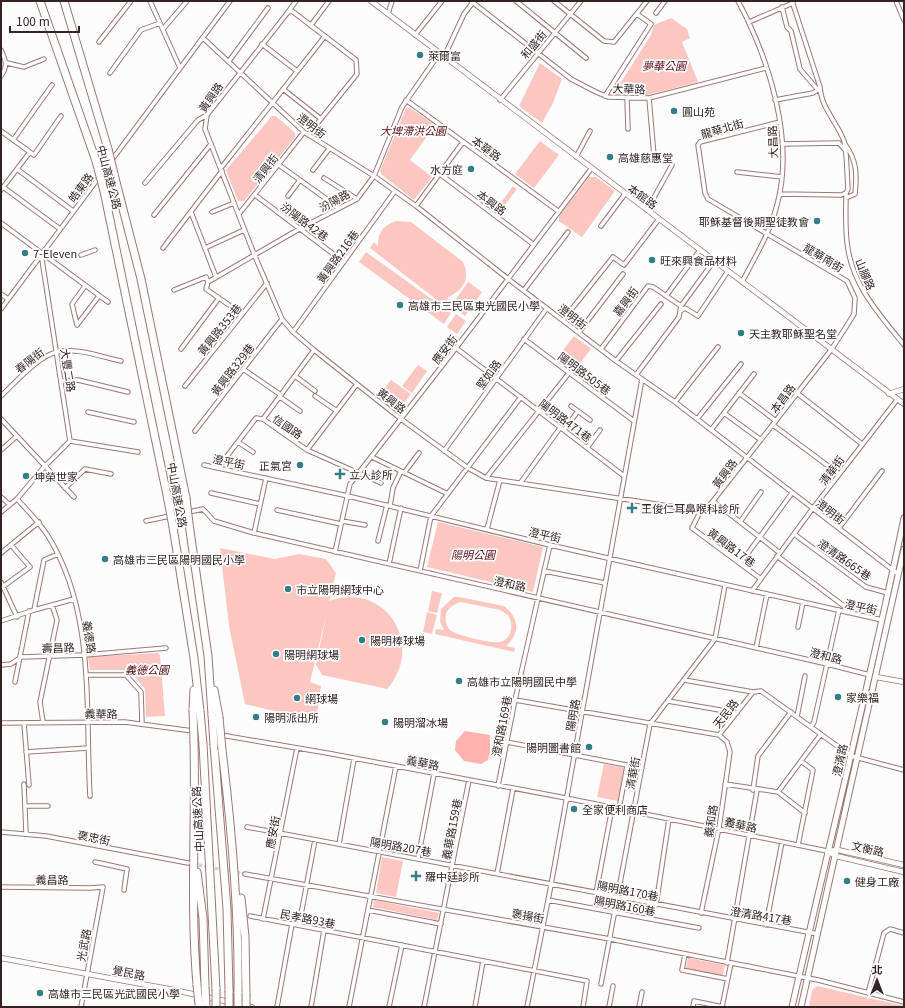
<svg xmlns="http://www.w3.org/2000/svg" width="905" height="1008" font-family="Georgia,'Noto Sans TC',serif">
  <rect width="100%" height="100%" fill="#fcfcfc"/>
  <!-- green -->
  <path fill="#fcc6c1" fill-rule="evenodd" d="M671 18 687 29 690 38 682 42 698 82 647 95 614 93 651 35 654 25Z
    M540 63 562 79 553 103 542 123 519 106Z
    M406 108H410L435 125 410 160 432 177 414 200 381 174 380 171Z
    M272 116H276L295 133V137L244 201H238L226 170Z
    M540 141 559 155 534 188 515 174Z
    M589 177H596L615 191 582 237 559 221V216Z
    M513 186 517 189 498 214 495 211Z
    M396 221 411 222 463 262C471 279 463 290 447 298L450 301 446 307 370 248 374 242 378 246C377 233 384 225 396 221Z
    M366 252 451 313 444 324 359 262Z
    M468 282 482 292 465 316 451 306Z
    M456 314 466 321 457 334 447 327Z
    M574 336 591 349 574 371 557 358Z
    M418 365 427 371 412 393 402 386Z
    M391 380 411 394 404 403 384 389Z
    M438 522 543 547 533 592 427 567Z
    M220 548 275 559 299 554 326 559 336 573 329 601C385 580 426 645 387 689L322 675 316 665 326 616 310 682 321 686 316 721 245 704 229 626Z
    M432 591 442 593 437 613 428 611Z
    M454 597H459L504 606C519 618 521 633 506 646L515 648 514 652 435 634 436 629 444 630 440 622 441 609ZM461 602 500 610 508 615C514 624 512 639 500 642 492 644 455 635 450 630 446 626 445 620 446 615 447 608 454 604 461 602Z
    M427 612 437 615 432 634 423 632Z
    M158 653 160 655 165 716 146 717 145 689 129 670H90L88 657Z
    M604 764 624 768 618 801 597 797Z
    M382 857 403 861 396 897 376 893Z
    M374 900 439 913 437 920 373 907Z
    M688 958 725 965 723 976 686 969Z
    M817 986 904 1006V1007H809L812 990Z"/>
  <!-- forest -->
  <path fill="#fdb2ad" d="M465 731 490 735V753L488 760 481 764 464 761 455 750 456 741Z"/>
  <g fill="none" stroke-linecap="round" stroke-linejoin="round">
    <!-- minor-tunnel -->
    <path stroke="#d4d1d1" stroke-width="3.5" stroke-dasharray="3.5 2" stroke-linecap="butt" d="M188 863 245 874"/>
    <!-- minor casing -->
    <g stroke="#9d7774" stroke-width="5.5">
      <path id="minor" d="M150 1 180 68
        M471 1 571 79 596 92 608 97 649 98 766 68
        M516 1 586 58
        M554 1 604 41 614 42 647 1
        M738 1C769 59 795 140 777 205 770 233 755 257 742 282
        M792 1 820 87C821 108 837 122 844 141 847 151 847 177 848 189L846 193C846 209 845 226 847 242 851 284 879 314 904 345
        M896 1 904 20
        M782 7 787 27 791 31 800 69 818 90
        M288 12 296 1
        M656 13 665 1
        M388 14 392 1
        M749 22 793 3
        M311 25 329 1
        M163 29 187 1
        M415 35 442 1
        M203 38 304 132 374 176 416 206 507 278 616 361 675 402 898 574
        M99 42 131 1
        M262 44 297 71
        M1 50C6 61 8 66 1 76
        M444 57 464 14 474 1
        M229 61 268 8
        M7 63 24 67 44 59
        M110 73 141 30 160 23
        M283 89 321 119
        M605 96 651 24 637 14
        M627 98 628 129
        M649 98 654 156
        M406 100 558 211
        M500 100 581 1
        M775 100 813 93 818 90
        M1 131 34 155 61 116
        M308 135 357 74 356 60 292 11 288 12 285 16 207 115 205 129 254 254 282 319 293 332 314 350 401 419 468 468 486 478 695 510 708 507 713 501 831 350 846 327 854 314 855 298 847 281 708 199 705 193 698 145 700 142 780 122
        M13 140 52 85
        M782 144 839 143 844 149
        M845 144C857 161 857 174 855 194L846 198
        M576 157 590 131
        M279 165 339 208
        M221 168 325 36
        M17 169 73 211
        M313 170 329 149
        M737 172 782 177
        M440 174 533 244
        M324 178 357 199
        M145 183 198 120 207 115
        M3 187 60 229
        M1 190 30 152
        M780 194 841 195 846 193
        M255 195 344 262
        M288 196 300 180
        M416 206 463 142
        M647 210 672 165
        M191 212 216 277
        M212 212 234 203
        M239 214 304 132
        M154 215 211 144
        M1 223 108 302
        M601 226 625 194
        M163 248 222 171
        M205 248 244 230
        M81 255 95 250
        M208 282 301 228 357 199 374 176 402 107 439 54
        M208 282 206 289 229 305
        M85 286 72 304 77 325 99 296
        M174 290 206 277 208 282
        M524 290 568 232
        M1 294 8 299
        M666 296 700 250
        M681 306 714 261
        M1 309 230 1
        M682 310 685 308 698 316 728 271
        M563 320 613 257 624 265 659 219
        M293 332 395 191
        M579 332 623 274
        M524 339 634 421
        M456 348 624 476
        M181 349 219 298
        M601 349 648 286 653 287 681 306 679 317 636 375
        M314 350 263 419 307 450 381 483
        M616 361 661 304
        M243 369 281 395
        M295 376 315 391
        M61 381 78 380 128 392
        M185 386 267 283
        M739 393 776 421
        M797 393 862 444
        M1 396C15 383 38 356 57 352 76 347 102 357 121 361
        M315 396 337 411
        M280 397 300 411
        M675 402 718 347
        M571 406 590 420
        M88 412 134 422
        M724 413 761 440
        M1 419 74 497
        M697 419 741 364
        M773 425 839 474
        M564 430 578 411
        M711 430 754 374
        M195 431 282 319
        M70 441 138 452
        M238 442 253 452
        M587 448 600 430
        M1 450 17 436
        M307 450 357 384
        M444 451 547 308
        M372 457 448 494
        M204 465 348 496 550 545 882 620
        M218 468 256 418 263 419
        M404 473 419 453
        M486 478 569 373
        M521 482 560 428
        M65 488 85 469 111 474
        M211 493 260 504
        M1 497 10 505
        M17 499C28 511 39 522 48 536 96 613 85 710 90 796
        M713 501 780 553
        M390 506 393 488 401 471
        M702 508 692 528 761 579
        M277 510 341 524
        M1 512 17 499 44 467 70 441 41 253
        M146 521 203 509 214 521 254 533 827 664 870 675
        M342 521 365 525
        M740 522 761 492
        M839 528 882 471
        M487 529 500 480
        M254 533 266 478
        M794 534 866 587 888 593
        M378 541 387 505
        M335 552 350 484 456 348 591 169
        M1 553 39 522
        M777 556 852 612
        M389 564 401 508
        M740 564 792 493
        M420 571 431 516 521 397
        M544 571 605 583
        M1 582 17 617
        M1 588 30 567 11 545
        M752 591 813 508 897 400
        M34 610 44 560 58 554
        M1 621 34 610 74 599
        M798 627 803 602
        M756 648 767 594
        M1 665 11 664 21 657 85 655 166 648
        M86 675H126L141 692 142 724
        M684 680 753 692
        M15 682 29 611
        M515 700 719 735 753 692 761 691 851 756 904 770
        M668 701 737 713
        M797 717 805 676
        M43 722 40 702 57 620 52 605
        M1 723 125 722 193 731
        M24 723 29 785
        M811 727 814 722 839 610
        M221 735 327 753 566 798 827 851
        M507 742 642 768
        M26 752 88 748
        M24 784 26 833
        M725 784 778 792 805 813
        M498 786 515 700 550 545
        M753 790 758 756 791 712
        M778 792 821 734
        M25 806H48
        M619 809 627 766
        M247 827 818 934
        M1 832 46 836 188 863
        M339 844 354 759
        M798 845 813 770 801 761
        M418 859 434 774
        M95 862 127 869 124 890
        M245 874 610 939 818 980 904 1002
        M497 874 513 789
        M1 887 90 888 103 887 81 1007
        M596 893 612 808
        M548 900 699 928
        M656 905 669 819
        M368 910 441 924
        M701 913 719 828 730 752 727 742 719 735
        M250 916 587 981 583 1007
        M263 919 297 748
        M299 925 315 840
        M766 925 782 842
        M685 954 682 970 728 979
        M727 963 757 790
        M601 984 650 724 715 639 725 585
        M868 993 884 933 890 929 904 933
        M277 1007 292 924
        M311 1007 324 930
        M349 1007 396 766
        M389 1007 402 945
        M424 1007 469 780
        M475 1007 483 961
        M527 1007 551 885 642 379
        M609 1007 613 986
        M639 1007 642 992
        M693 1007 694 1001 723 1007
        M722 1007 731 963"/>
    </g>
    <!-- tertiary casing -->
    <g stroke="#9d7774" stroke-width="6">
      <path id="tertiary" d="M371 1 904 404
        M889 394 904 389
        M876 677 904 682
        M827 851 836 856 904 872
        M827 851 838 850 904 865
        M1 958 174 990 252 1007"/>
    </g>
    <!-- secondary casing -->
    <g stroke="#9d7774" stroke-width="7">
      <path id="secondary" d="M792 1007C829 844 870 682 904 518
        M801 1007 904 549"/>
    </g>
    <!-- motorway casing -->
    <g stroke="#9d7774" stroke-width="9">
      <path id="motorway" d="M40 1 96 161
        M64 1 108 149
        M114 174 141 279 186 498
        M104 191 168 500
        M189 524 208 656 212 715
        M173 527 194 658 200 711
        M214 690 219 717
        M193 710 194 690
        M194 743C196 824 190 905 197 985
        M203 744 216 989
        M214 745 227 909 229 991
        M222 750C232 831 239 911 238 993
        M197 872 203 918 205 987
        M241 898 245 936 246 994"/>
    </g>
    <!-- minor -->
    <use href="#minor" stroke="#fff" stroke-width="3.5"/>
    <!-- tertiary -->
    <use href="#tertiary" stroke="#fff" stroke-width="4.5"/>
    <!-- secondary -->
    <use href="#secondary" stroke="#fff" stroke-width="5"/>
    <!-- motorway -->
    <use href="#motorway" stroke="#fff" stroke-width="7"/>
    <!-- motorway-bridge casing -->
    <g stroke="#9d7774" stroke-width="9" stroke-linecap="butt">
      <path id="motorway-bridge" d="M108 149 114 174
        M96 161 104 191
        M186 498 189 524
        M168 500 173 527
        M193 710 194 743
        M200 711 203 744
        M212 715 214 745
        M219 717 222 750
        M197 985 199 1005
        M205 987 206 1006
        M216 989V1007
        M229 991V1007
        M238 993V1007
        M246 994V1007"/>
    </g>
    <!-- motorway-bridge -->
    <use href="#motorway-bridge" stroke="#fff" stroke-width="7"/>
  </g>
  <!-- markers -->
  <g fill="#367e85" stroke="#fff" stroke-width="1.5">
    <circle cx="420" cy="55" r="4"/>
    <circle cx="674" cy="111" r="4"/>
    <circle cx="610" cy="157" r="4"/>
    <circle cx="471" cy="169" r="4"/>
    <circle cx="817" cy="221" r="4"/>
    <circle cx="25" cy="253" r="4"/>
    <circle cx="652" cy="260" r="4"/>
    <circle cx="400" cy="305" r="4"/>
    <circle cx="741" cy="333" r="4"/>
    <circle cx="300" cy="465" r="4"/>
    <path d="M338 468h4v4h4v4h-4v4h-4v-4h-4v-4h4z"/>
    <circle cx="26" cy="476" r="4"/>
    <path d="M630 502h4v4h4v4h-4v4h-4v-4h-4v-4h4z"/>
    <circle cx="105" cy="559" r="4"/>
    <circle cx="288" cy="589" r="4"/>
    <circle cx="362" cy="640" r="4"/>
    <circle cx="276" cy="654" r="4"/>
    <circle cx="459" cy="681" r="4"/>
    <circle cx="838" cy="697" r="4"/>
    <circle cx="297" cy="698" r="4"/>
    <circle cx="256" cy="717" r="4"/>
    <circle cx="385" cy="722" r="4"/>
    <circle cx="589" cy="747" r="4"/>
    <circle cx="574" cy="809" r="4"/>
    <path d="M414 870h4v4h4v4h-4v4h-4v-4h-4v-4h4z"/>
    <circle cx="847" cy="881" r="4"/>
    <circle cx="40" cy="993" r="4"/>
  </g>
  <g text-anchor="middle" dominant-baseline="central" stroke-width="3.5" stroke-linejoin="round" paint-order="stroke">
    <!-- street labels -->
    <g font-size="11" fill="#332423" stroke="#fff">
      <text transform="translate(533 44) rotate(-50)">和盛街</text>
      <text transform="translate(629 88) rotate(2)">大華路</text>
      <text transform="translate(210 97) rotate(-55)">黃興路</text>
      <text transform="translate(312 125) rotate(38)">澄明街</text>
      <text transform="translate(722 128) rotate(-16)">龍華北街</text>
      <text transform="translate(772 142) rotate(-93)">大昌路</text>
      <text transform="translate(487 148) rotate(36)">本華路</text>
      <text transform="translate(265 168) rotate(-52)">清興街</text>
      <text transform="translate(110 177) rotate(75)">中山高速公路</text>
      <text transform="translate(80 187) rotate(-53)">皓東路</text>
      <text transform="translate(643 196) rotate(36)">本館路</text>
      <text transform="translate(334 200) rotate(-28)">汾陽路</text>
      <text transform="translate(492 202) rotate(37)">本興路</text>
      <text transform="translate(305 221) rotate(37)">汾陽路42巷</text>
      <text transform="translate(337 256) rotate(-54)">黃興路216巷</text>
      <text transform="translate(824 257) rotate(31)">龍華南街</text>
      <text transform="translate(866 274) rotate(67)">山腳路</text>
      <text transform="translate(625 301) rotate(-53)">嘉興街</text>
      <text transform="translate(573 316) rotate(38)">澄明街</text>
      <text transform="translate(219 329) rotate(-51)">黃興路353巷</text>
      <text transform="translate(444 349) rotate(-52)">應安街</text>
      <text transform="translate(29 360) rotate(-38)">春陽街</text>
      <text transform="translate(232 369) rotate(-52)">黃興路329巷</text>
      <text transform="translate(69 370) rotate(81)">大豐二路</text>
      <text transform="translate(585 373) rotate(37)">陽明路505巷</text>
      <text transform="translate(488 374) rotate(-54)">堅如路</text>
      <text transform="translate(782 398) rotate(-53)">本昌路</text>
      <text transform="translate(392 400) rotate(38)">黃興路</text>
      <text transform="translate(566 420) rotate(37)">陽明路471巷</text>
      <text transform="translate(288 426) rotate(35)">信國路</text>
      <text transform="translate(229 461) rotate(12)">澄平街</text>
      <text transform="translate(831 470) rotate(-53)">清華街</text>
      <text transform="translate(724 473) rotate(-53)">黃興路</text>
      <text transform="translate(178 495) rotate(80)">中山高速公路</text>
      <text transform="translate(831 511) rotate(38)">澄明街</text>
      <text transform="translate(545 534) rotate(13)">澄平街</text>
      <text transform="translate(732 547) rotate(37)">黃興路17巷</text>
      <text transform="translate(845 559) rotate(35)">澄清路665巷</text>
      <text transform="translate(510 583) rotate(13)">澄和路</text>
      <text transform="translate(861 606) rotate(13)">澄平街</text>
      <text transform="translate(90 637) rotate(81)">義德路</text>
      <text transform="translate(58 647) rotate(-2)">壽昌路</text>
      <text transform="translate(826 655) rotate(14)">澄和路</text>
      <text transform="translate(101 713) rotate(1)">義華路</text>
      <text transform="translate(725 713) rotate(-51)">天民路</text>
      <text transform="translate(572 715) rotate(-80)">陽明路</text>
      <text transform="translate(501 726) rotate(-79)">澄和路169巷</text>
      <text transform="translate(839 760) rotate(-77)">澄清路</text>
      <text transform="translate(423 762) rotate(11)">義華路</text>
      <text transform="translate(632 773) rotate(-80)">清華街</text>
      <text transform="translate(197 819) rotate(-93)">中山高速公路</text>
      <text transform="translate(710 821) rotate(-81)">義和路</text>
      <text transform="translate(741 824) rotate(13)">義華路</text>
      <text transform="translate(451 829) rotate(-79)">義華路159巷</text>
      <text transform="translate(272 832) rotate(-79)">應安街</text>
      <text transform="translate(94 837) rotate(11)">褒忠街</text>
      <text transform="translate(401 846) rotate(10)">陽明路207巷</text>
      <text transform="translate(868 848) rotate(13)">文衡路</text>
      <text transform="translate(52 879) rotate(1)">義昌路</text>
      <text transform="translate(628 890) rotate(11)">陽明路170巷</text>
      <text transform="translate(625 905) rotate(11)">陽明路160巷</text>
      <text transform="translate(528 915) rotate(10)">褒揚街</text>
      <text transform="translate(761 915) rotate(9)">澄清路417巷</text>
      <text transform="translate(308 918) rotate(11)">民孝路93巷</text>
      <text transform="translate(83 945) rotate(-79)">光武路</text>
      <text transform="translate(129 972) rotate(11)">覺民路</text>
    </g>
    <!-- poi labels -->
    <g font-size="11" fill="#332423" stroke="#fff" text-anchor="start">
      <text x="428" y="55">萊爾富</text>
      <text x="682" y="111">圓山苑</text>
      <text x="618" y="157">高雄慈惠堂</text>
      <text x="463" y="169" text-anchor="end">水方庭</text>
      <text x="809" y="221" text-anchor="end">耶穌基督後期聖徒教會</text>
      <text x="33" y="253">7-Eleven</text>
      <text x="660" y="260">旺來興食品材料</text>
      <text x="408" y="305">高雄市三民區東光國民小學</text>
      <text x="749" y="333">天主教耶穌聖名堂</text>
      <text x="292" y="465" text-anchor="end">正氣宮</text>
      <text x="349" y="474">立人診所</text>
      <text x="34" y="476">坤榮世家</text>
      <text x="641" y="508">王俊仁耳鼻喉科診所</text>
      <text x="113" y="559">高雄市三民區陽明國民小學</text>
      <text x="296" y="589">市立陽明網球中心</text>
      <text x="370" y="640">陽明棒球場</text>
      <text x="284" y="654">陽明網球場</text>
      <text x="467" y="681">高雄市立陽明國民中學</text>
      <text x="846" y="697">家樂福</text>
      <text x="305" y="698">網球場</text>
      <text x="264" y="717">陽明派出所</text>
      <text x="393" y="722">陽明溜冰場</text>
      <text x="581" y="747" text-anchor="end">陽明圖書館</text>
      <text x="582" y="809">全家便利商店</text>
      <text x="425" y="876">羅中廷診所</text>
      <text x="855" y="881">健身工廠</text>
      <text x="48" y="993">高雄市三民區光武國民小學</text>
    </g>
    <!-- park labels -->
    <g font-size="11" font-style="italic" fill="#59070f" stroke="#fff">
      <text x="664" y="65">夢華公園</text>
      <text x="413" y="130">大埤滯洪公園</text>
      <text x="473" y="554">陽明公園</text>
      <text x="147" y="669">義德公園</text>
    </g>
  </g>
  <!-- border -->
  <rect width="905" height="1008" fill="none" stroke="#332423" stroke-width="4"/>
  <!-- north arrow -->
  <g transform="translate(877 980)" stroke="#ffffff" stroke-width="3" paint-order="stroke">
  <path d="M0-3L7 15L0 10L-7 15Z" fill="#332423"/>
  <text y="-6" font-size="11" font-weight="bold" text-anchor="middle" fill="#332423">北</text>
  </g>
  <!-- scale -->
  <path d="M10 26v6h69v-6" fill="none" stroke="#332423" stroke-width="2"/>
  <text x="16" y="26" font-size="12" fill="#332423" stroke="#ffffff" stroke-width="3" paint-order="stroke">100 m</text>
</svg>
